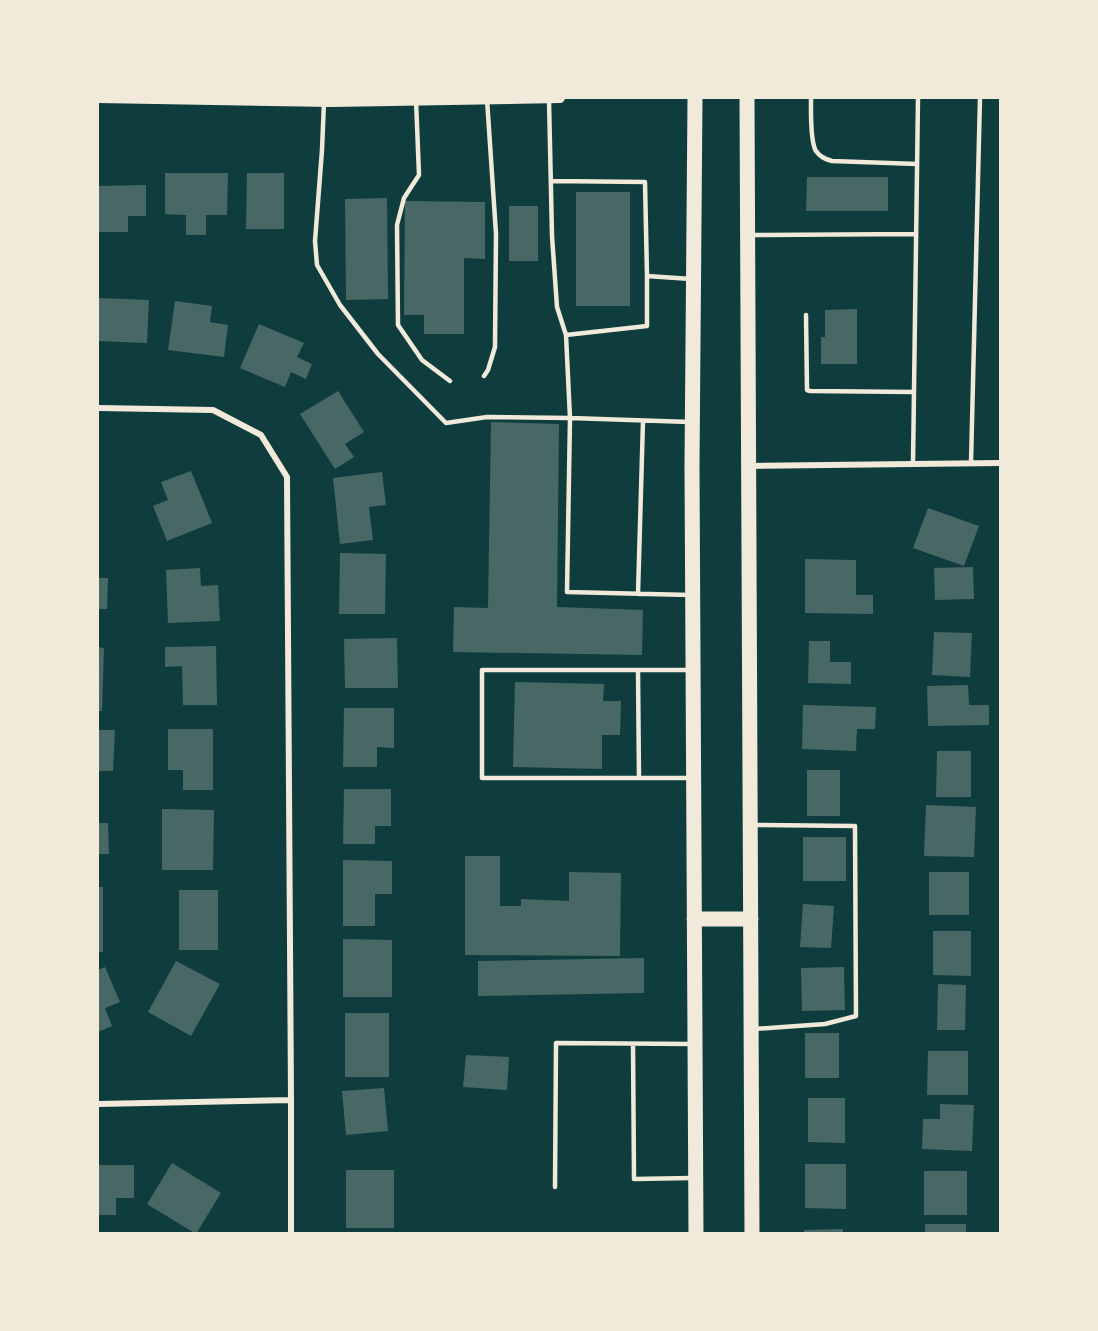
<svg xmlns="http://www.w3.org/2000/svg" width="1098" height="1331" font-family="'Asap Condensed',sans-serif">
  <rect width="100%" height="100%" fill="#0f3d3e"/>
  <!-- building -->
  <path fill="#486865" d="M165 173H228L227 215H206V235H186V215L165 214Z
    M247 173H284V229H246Z
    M807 177H888V211H806Z
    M146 185V216H128V232H98V186Z
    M576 192H630V306H576Z
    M387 198 388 299 346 300 345 199Z
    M405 201 485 202V259L464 258V334H424V315H404Z
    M509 206H538V261H509Z
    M98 298 149 300 147 343 98 341Z
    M175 301 212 306 210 322 228 325 224 357 168 350Z
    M857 309V364H821V337H825V310Z
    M259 324 304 343 297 357 312 364 306 379 291 372 285 387 240 368Z
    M338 391 364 432 345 444 354 457 335 469 300 414Z
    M491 422 559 424 557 607 643 610 642 655 453 652 454 607 488 608Z
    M191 471 212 523 167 541 153 506 168 500 161 482Z
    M382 472 386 505 369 507 373 540 340 544 333 478Z
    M928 508 979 526 964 566 913 548Z
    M340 553 386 554 385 614H339Z
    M805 559 856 560V595H873V614L805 613Z
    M973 567 974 599 935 600 934 568Z
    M200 568 201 586 218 585 220 621 168 623 166 570Z
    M98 578H108L107 609H98Z
    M934 632 972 633 970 677 932 675Z
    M397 638 398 688H345L344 639Z
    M809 641H830V662H851V684L808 683Z
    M216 646 217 705H183L182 666 165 667V647Z
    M98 647 104 648 102 711H98Z
    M515 682 604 684 603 701H621L620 735H602V769L513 767Z
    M968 685 969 705H989V725L928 726 927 686Z
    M803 705 876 707 875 729H857L856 751 802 749Z
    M344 708H394V748L377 747V767H343Z
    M168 729H213V790H183V770H168Z
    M98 730H115L113 771H98Z
    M937 751H971V797H936Z
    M807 770H840V816H807Z
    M344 789H391V826H375V844H343Z
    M926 805 976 807 974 857 924 856Z
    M162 809 214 810 213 870H162Z
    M98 823H108L109 854H98Z
    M803 837H846V881H803Z
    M465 856H500V906H521V899L569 901V872L621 873 620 956 465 955Z
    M343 860 392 861V894H375V926H343Z
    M929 872H969V915H929Z
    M98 887H103V952H98Z
    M179 890H218V950H179Z
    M803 904 834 906 831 948 800 947Z
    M933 931H971V976L933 975Z
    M343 939 392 940V997H343Z
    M644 958V993L478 996V961Z
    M176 961 220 984 191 1036 148 1012Z
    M105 967 120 1002 105 1008 112 1026 98 1032V970Z
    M844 967 845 1010 802 1011 801 968Z
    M938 984 966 985 965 1030H937Z
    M345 1013H389V1077H345Z
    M805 1033H839V1078H805Z
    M928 1051H968V1095H927Z
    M466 1055 509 1057 507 1090 463 1087Z
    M384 1088 388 1131 346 1135 342 1091Z
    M808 1098H845V1143L808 1142Z
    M940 1104 974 1105 972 1151 922 1149 923 1119H940Z
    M172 1163 221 1193 196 1234 147 1204Z
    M805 1164H846V1209L805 1208Z
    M98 1165H134V1198H116V1215H98Z
    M346 1170H394V1228H346Z
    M924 1171H967V1215H924Z
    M925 1224H966V1234H925Z
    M843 1229V1234H804V1230Z"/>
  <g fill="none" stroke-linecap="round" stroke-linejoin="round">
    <!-- service -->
    <path stroke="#f1e9da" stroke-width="4.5" d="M811 98C811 109 810 142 816 151 820 157 825 159 832 161L917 164
      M416 100 419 175 404 198 397 225 398 325 422 360 450 381
      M324 102 322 150 315 241 317 265 340 305 378 354 446 423 487 417 570 418 566 335 557 307 552 236 549 100
      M551 181 645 182 647 276 691 279
      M751 235 916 234
      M806 315 807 390 810 391 914 392
      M566 335 647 326V276
      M484 376 488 370 495 347 496 234 487 99
      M690 422 570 418 567 592 690 595
      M971 463 980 98
      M913 464 918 98
      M638 594 643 421
      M638 670 639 778
      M691 670H482V778H692
      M752 825 855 826 856 1016 825 1024 754 1029
      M633 1044 634 1179 692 1178
      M555 1187 556 1043 692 1044"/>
    <!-- minor -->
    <path stroke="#f1e9da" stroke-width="6" d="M98 408 213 410 261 435 287 477 291 1100V1234
      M749 466 1000 463
      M98 1104 291 1100"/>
    <!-- tertiary -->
    <path stroke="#f1e9da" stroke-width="10" d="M98 98 332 102 560 98"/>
    <!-- primary -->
    <path stroke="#f1e9da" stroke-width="15" d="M695 98 692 466 696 1234
      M747 98 752 1234
      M694 919H751"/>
  </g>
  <!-- border -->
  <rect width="1098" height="1331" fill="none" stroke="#f1e9da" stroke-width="198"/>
</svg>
